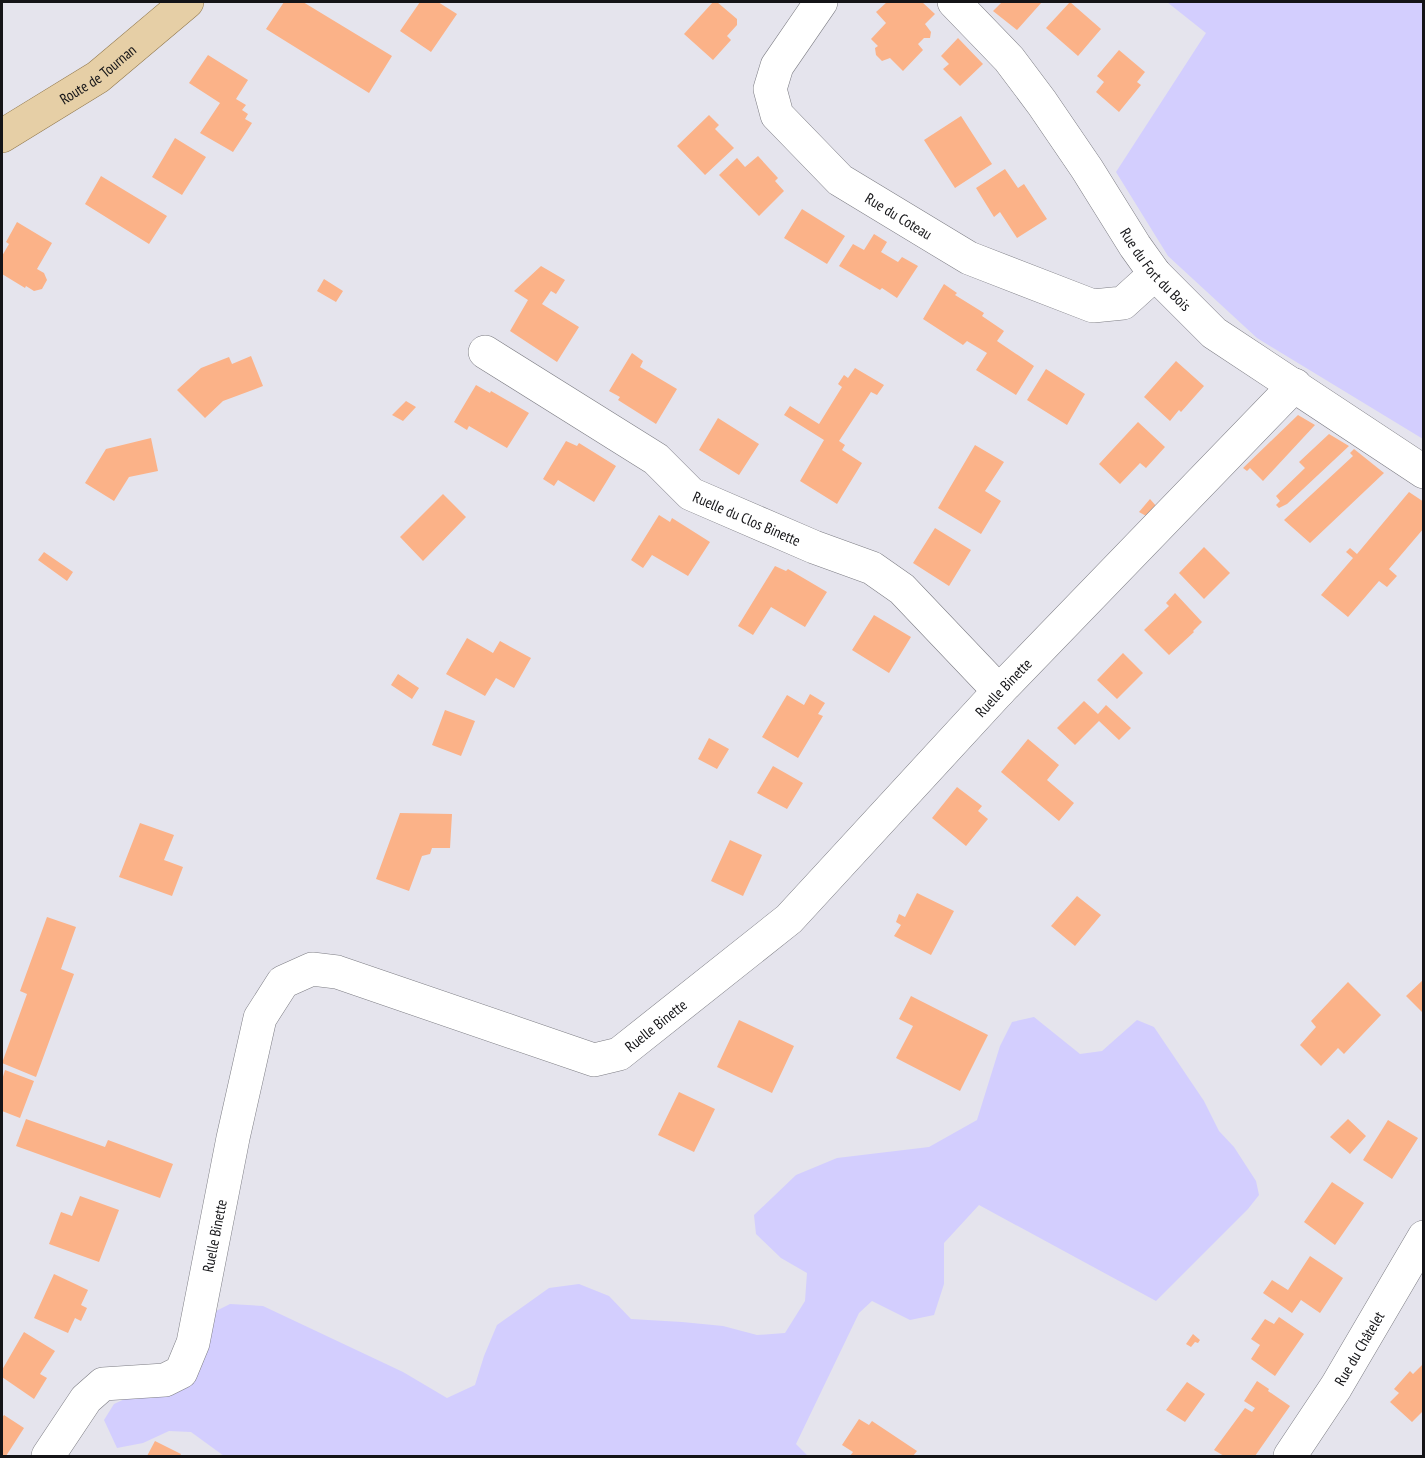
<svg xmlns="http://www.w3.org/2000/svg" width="1425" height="1458" font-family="'PT Sans Narrow',sans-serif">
  <rect width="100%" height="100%" fill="#e5e4ed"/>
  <!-- green -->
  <path fill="#d3cefe" d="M1167 2H1423V439L1257 338 1168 256 1116 172 1206 33Z
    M1034 1017 1080 1054 1102 1051 1137 1020 1154 1027 1204 1101 1219 1131 1234 1147 1256 1181 1259 1195 1248 1209 1156 1301 979 1205 944 1243V1284L934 1315 910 1320 872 1301 859 1313 796 1444 808 1456H224L191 1432 169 1431 143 1443 117 1448 104 1420 114 1404 131 1396 194 1374 216 1311 230 1304 263 1306 403 1372 447 1398 475 1385 484 1356 497 1325 549 1288 579 1284 609 1296 631 1319 682 1322 723 1326 757 1335 785 1333 805 1301 807 1273 781 1258 756 1234 754 1215 796 1175 837 1158 929 1147 977 1120 1000 1046 1012 1022Z"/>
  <!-- building -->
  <path fill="#fbb288" d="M284 2H303L392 56 369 93 266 29Z
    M420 2H438L457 14 431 52 400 31Z
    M713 2H717L737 19V25L727 36 731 40 713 60 684 34Z
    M887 2H922L935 14 925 24 931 32 930 38H924L918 44 923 50 903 71 890 58 882 61 876 55 875 48 878 46 871 39 886 23 876 12Z
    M1002 2H1042L1017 30 993 11Z
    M1070 2 1101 29 1078 56 1046 28Z
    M958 38 983 64 960 86 943 69 949 64 941 56Z
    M1119 50 1145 72 1137 82 1141 85 1119 112 1096 92 1104 82 1097 76Z
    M208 55 248 80 236 99 246 105 242 110 248 114 245 119 252 123 233 152 200 133 220 103 189 83Z
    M709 115 719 125 715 129 734 148 705 175 677 146Z
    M961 116 992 164 955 188 924 140Z
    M175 138 206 157 182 195 152 177Z
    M758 156 778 178 775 181 784 191 759 216 719 175 737 158 745 167Z
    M1005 169 1018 188 1024 184 1047 219 1017 238 1000 212 994 217 976 188Z
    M101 176 167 216 149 244 85 204Z
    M802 209 845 236 827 264 784 238Z
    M17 222 52 243 37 269 44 273 47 280 42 289 34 291 26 286 25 288 2 274V256L9 244 6 242Z
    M874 234 887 242 881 252 898 262 902 257 918 266 897 298 882 288 880 290 839 266 853 244 864 250Z
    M541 266 565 280 556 294 551 291 542 304 579 327 557 362 510 331 528 300 514 291Z
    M324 279 343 291 336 302 317 291Z
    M944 284 957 293 955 295 984 313 982 316 1004 331 997 341 1034 366 1016 395 976 370 987 353 967 341 963 345 923 319Z
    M632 353 643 361 640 367 677 389 656 424 618 400 620 397 609 391Z
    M251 356 263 386 223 401 205 418 177 390 201 368 229 357 232 364Z
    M1176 361 1204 386 1181 412 1179 410 1170 421 1144 397Z
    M855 368 884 385 877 395 871 392 839 441 845 445 842 450 862 463 837 504 800 481 824 440 784 415 790 406 819 424 842 387 838 384 844 375 848 378Z
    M1046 369 1085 394 1067 425 1027 400Z
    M476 385 490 393 491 391 529 413 507 448 469 426 467 430 454 422Z
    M406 401 416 407 403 421 392 415Z
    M1298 415 1315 425 1263 481 1250 468 1247 471 1243 468Z
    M718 418 759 444 739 475 699 450Z
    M1138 422 1165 447 1146 468 1140 463 1120 484 1099 464Z
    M1329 434 1349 446 1287 504 1279 508 1276 505 1280 501 1276 496 1305 468 1299 462Z
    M151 438 158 471 129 477 114 501 85 483 106 449Z
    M566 441 577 446 579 443 616 466 594 502 558 480 554 486 543 479Z
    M975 445 1004 462 985 491 1001 501 981 534 938 508Z
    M1354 449 1384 473 1310 543 1284 520 1353 456 1350 453Z
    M1409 492 1424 502V528L1389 569 1397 576 1387 587 1379 581 1348 617 1321 595 1353 558 1346 552 1350 548 1357 554Z
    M443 494 466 517 423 561 400 537Z
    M1150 499 1157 507 1148 517 1139 512Z
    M659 515 670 522 672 518 710 542 688 576 652 555 643 568 631 560Z
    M935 528 971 550 949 586 913 563Z
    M1204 547 1230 573 1204 599 1179 573Z
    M44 552 73 572 67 581 38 560Z
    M775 566 786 571 788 569 827 592 805 627 771 607 753 635 738 626Z
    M1175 593 1202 622 1193 631 1194 632 1169 655 1144 630 1169 606 1166 603Z
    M874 615 911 637 889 673 852 650Z
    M467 638 493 653 500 641 531 658 514 688 496 678 485 696 446 674Z
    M1123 653 1143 673 1117 699 1097 680Z
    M398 674 419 688 412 699 391 685Z
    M810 694 825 703 818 714 823 716 798 758 762 737 787 695 804 705Z
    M1084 701 1098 714 1106 705 1131 728 1119 740 1099 721 1075 745 1057 728Z
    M445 710 475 721 461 756 432 745Z
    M709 738 729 749 717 769 698 759Z
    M1028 739 1059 765 1047 780 1074 803 1059 821 1001 772Z
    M773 766 803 783 787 809 757 793Z
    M957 787 982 806 978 811 988 819 966 846 932 818Z
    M400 813 452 814 450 848H432L430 854 422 856 409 891 376 879Z
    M140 823 174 835 164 860 183 867 172 896 119 877Z
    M730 840 762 855 743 896 711 881Z
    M917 893 954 911 931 955 894 936 901 925 896 922 899 914 905 917Z
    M1077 896 1101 915 1075 946 1051 926Z
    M47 917 76 927 61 969 74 974 36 1077 2 1063 27 994 20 991Z
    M1424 979V1014L1406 996Z
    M1348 982 1381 1015 1344 1054 1338 1048 1321 1066 1300 1045 1316 1027 1311 1021Z
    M911 996 988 1035 960 1091 896 1058 913 1026 899 1019Z
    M739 1020 794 1046 772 1093 717 1067Z
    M5 1070 34 1081 20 1118 2 1111V1080Z
    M679 1092 715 1109 694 1152 658 1135Z
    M26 1119 105 1147 108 1140 173 1164 160 1198 16 1146Z
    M1348 1119 1366 1136 1350 1154 1330 1137Z
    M1388 1120 1418 1138 1392 1179 1363 1160Z
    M1332 1182 1364 1203 1335 1245 1304 1222Z
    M80 1196 119 1210 99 1262 49 1244 61 1212 72 1216Z
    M1310 1256 1343 1278 1320 1313 1301 1300 1292 1313 1263 1293 1272 1280 1288 1290Z
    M54 1274 88 1290 81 1305 87 1308 81 1321 75 1318 68 1333 34 1318Z
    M1279 1317 1304 1334 1275 1376 1251 1359 1260 1345 1251 1339 1265 1319 1274 1324Z
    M24 1332 55 1351 40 1374 47 1378 34 1399 2 1377V1370Z
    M1193 1334 1200 1340 1198 1343 1195 1342 1191 1347 1186 1344Z
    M1424 1363V1410L1412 1422 1390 1402 1399 1393 1394 1389 1410 1371 1413 1374Z
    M1257 1381 1269 1389 1268 1391 1290 1406 1255 1456H1224L1214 1450 1245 1408 1252 1412 1255 1408 1244 1401Z
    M1187 1382 1205 1394 1185 1422 1166 1410Z
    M4 1415 24 1428 6 1456H2V1418Z
    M859 1419 869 1425 872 1421 917 1451 913 1456H850L853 1452 842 1445Z
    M155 1441 181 1454 180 1456H147Z"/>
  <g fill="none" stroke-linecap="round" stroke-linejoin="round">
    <!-- minor casing -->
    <g stroke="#7d7d84" stroke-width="34">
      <g id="minor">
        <path id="s1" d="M821 2 777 66 770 89 777 115 840 180 969 258 1093 306 1123 303 1155 274"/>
        <path id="s2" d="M954 2 1009 59 1042 103 1087 169 1135 246 1155 274 1214 333 1424 472"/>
        <path id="s3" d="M485 352 656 459 691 494 814 547 872 568 902 589 999 691"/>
        <path id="s4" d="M48 1456 86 1399 103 1384 165 1380 181 1372 193 1343 233 1138 260 1018 283 982 312 969 337 972 594 1060 619 1054 789 919 999 691 1295 385"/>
        <path id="s5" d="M1290 1456 1336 1387 1424 1237"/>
      </g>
    </g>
    <!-- major casing -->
    <g stroke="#92794e" stroke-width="34">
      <g id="major">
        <path id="s6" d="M2 136 98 77 187 2"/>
      </g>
    </g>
    <!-- minor -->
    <use href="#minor" stroke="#fff" stroke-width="33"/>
    <!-- major -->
    <use href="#major" stroke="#e6cfa6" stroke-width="33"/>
  </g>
  <g text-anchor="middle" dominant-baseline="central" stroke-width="4.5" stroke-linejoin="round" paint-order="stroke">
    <!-- street labels -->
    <g font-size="15" fill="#141417" stroke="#e5e4ed">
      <text stroke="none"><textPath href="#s6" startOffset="114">Route de Tournan</textPath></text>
      <text stroke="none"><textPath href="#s1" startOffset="288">Rue du Coteau</textPath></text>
      <text stroke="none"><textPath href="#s2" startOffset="336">Rue du Fort du Bois</textPath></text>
      <text stroke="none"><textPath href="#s3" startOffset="312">Ruelle du Clos Binette</textPath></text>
      <text stroke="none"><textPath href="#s4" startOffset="1464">Ruelle Binette</textPath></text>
      <text stroke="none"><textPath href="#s4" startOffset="978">Ruelle Binette</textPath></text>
      <text stroke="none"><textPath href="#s4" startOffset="312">Ruelle Binette</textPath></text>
      <text stroke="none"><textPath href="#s5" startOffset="128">Rue du Châtelet</textPath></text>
    </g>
  </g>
  <!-- border -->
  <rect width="1425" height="1458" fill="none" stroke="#141417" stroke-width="6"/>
</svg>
